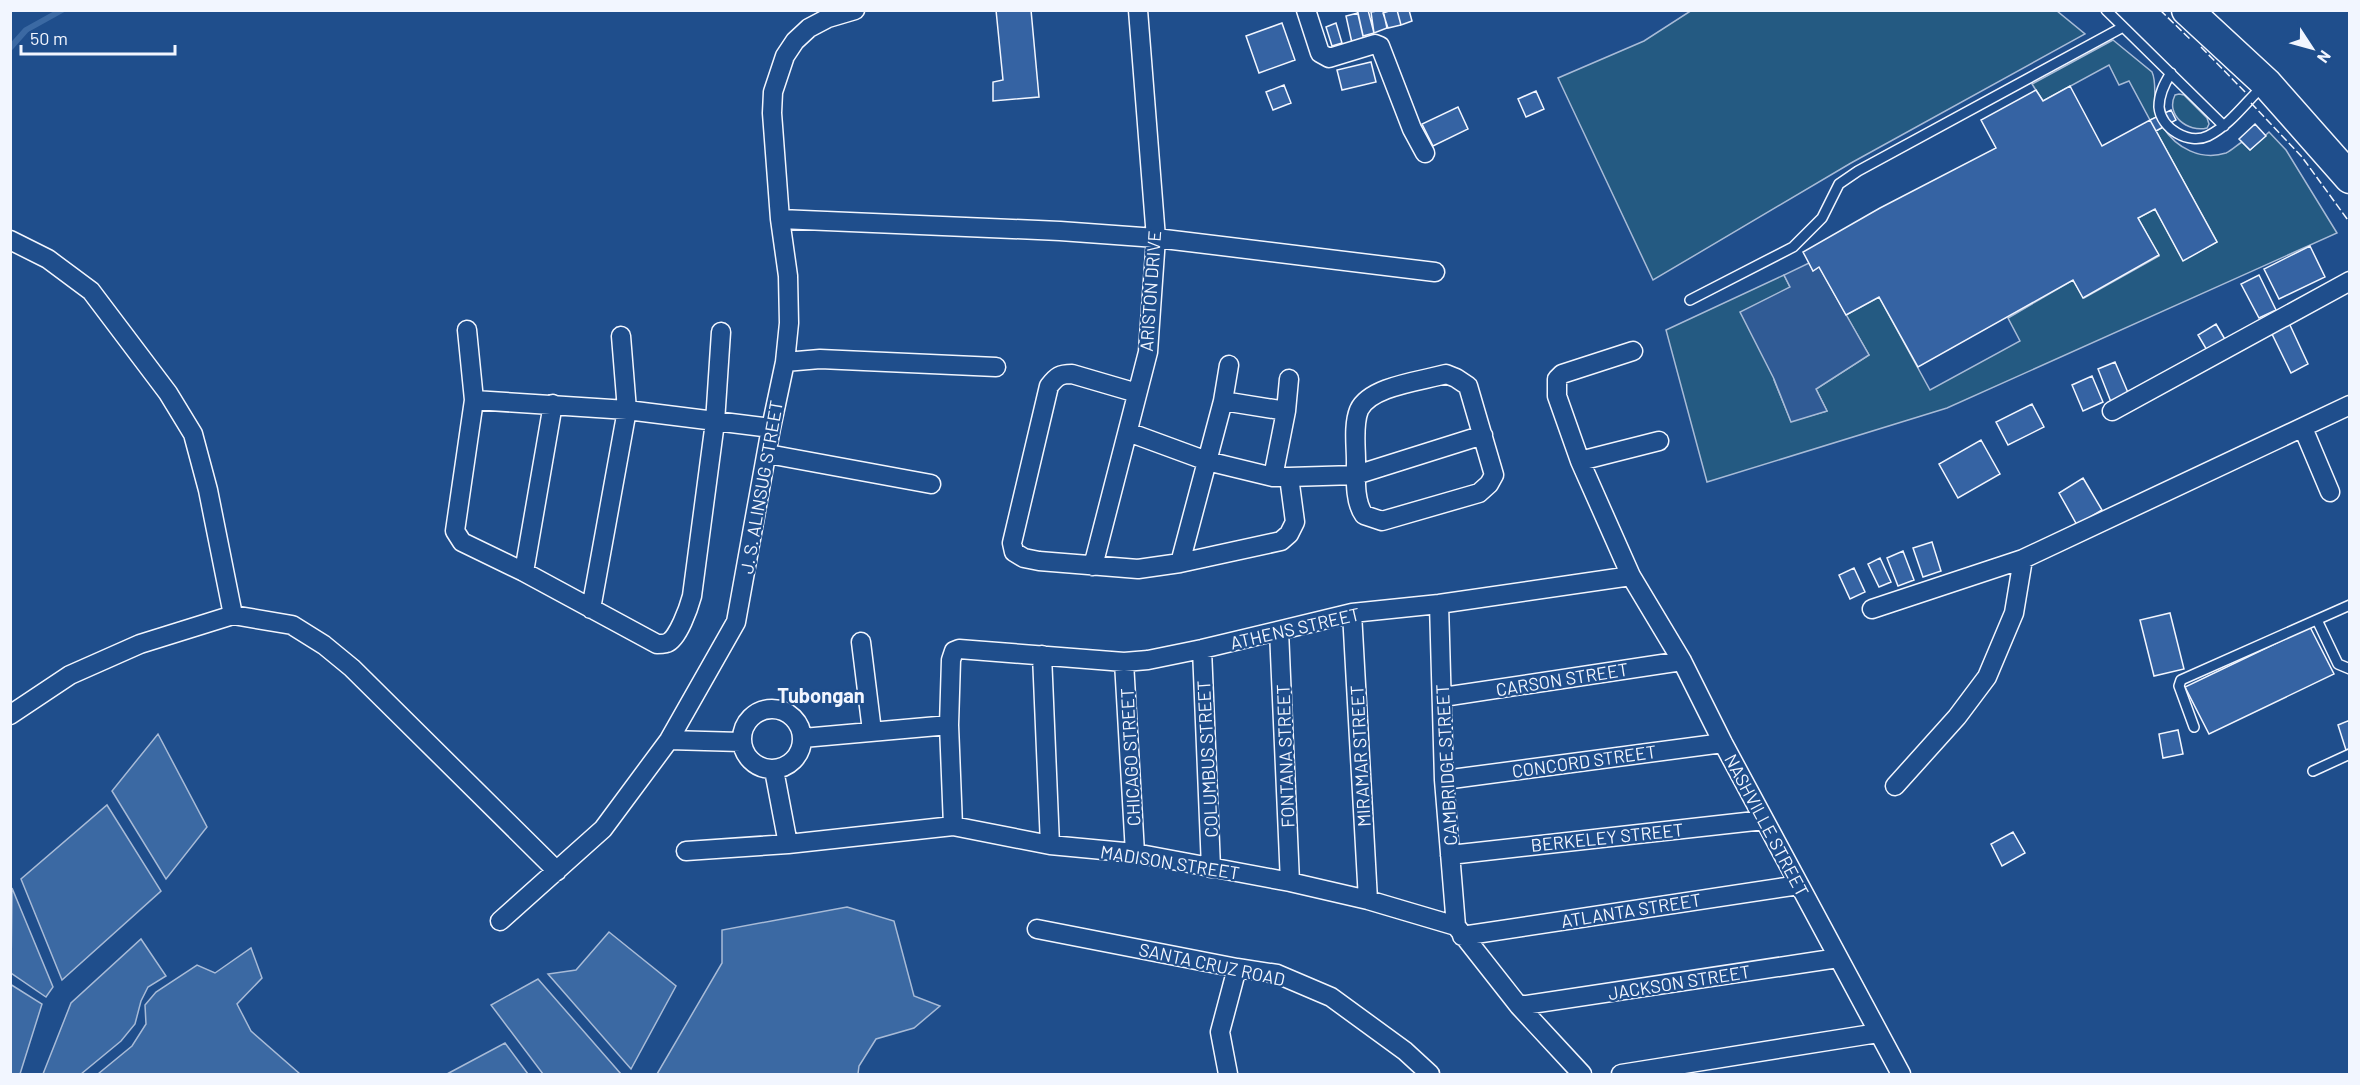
<svg xmlns="http://www.w3.org/2000/svg" width="2360" height="1085" font-family="Barlow,sans-serif">
  <rect width="100%" height="100%" fill="#1f4e8c"/>
  <!-- green -->
  <path fill="#245a82" stroke="#a8bbd7" stroke-width="1.5" d="M1692 10 2057 11 2085 34 1851 163 1653 280 1558 78 1644 41Z
    M2113 40 2152 72C2158 85 2151 100 2159 116L2150 120 2129 81 2119 85 2109 65 2043 101 2032 84Z
    M2179 94 2184 95 2207 118 2209 124 2207 128C2188 133 2165 115 2175 95Z
    M2163 127C2176 148 2201 161 2226 153 2231 151 2237 145 2242 142L2250 150 2269 132 2286 150 2337 233 1947 408 1707 482 1666 330 1784 275 1790 287 1774 380 1791 421 1827 411 1816 389 1869 355 1846 315 1879 297 1930 390 2020 341 2008 318 2073 280 2084 298 2159 256 2138 218 2155 209 2183 260 2217 242 2156 131Z"/>
  <!-- parking -->
  <path fill="#305b95" stroke="#a8bbd7" stroke-width="1.5" d="M1809 263 1813 271 1819 267 1869 355 1816 389 1827 411 1791 422 1774 379 1740 312 1790 287 1784 275Z"/>
  <!-- water -->
  <path fill="#3b69a3" stroke="#a8bbd7" stroke-width="1.5" d="M158 734 207 827 166 879 112 791Z
    M107 805 161 891 62 980 21 879Z
    M12 888 53 987 46 997 11 973Z
    M847 907 894 921 914 996 940 1006 914 1028 876 1039 859 1066 858 1074H657L722 963V930Z
    M609 932 676 986 631 1069 548 974 576 970Z
    M141 939 166 976 148 987 141 1001 135 1024 121 1041 81 1074H43L71 1003Z
    M251 948 262 978 237 1004 251 1031 300 1074H98L132 1046 146 1024 145 1005 156 992 197 965 215 973Z
    M538 979 621 1074H543L491 1005Z
    M10 984 42 1004 20 1074H11Z
    M505 1043 528 1074H447Z"/>
  <g fill="none" stroke-linecap="round" stroke-linejoin="round">
    <!-- stream -->
    <path stroke="#3b69a3" stroke-width="6" d="M10 48 26 30 62 10"/>
  </g>
  <!-- building -->
  <path fill="#3563a3" stroke="#f2f6ff" stroke-width="1.5" d="M996 10H1031L1039 97 993 101V82L1003 80Z
    M1357 10H1368L1374 33 1363 36Z
    M1383 10 1387 28 1374 33 1371 12Z
    M1392 10H1397L1401 25 1388 28 1383 13Z
    M1397 10H1409L1412 21 1401 25Z
    M1358 13 1364 40 1352 43 1346 16Z
    M1282 23 1295 60 1259 73 1246 36Z
    M1336 23 1342 43 1332 46 1326 27Z
    M1371 62 1376 82 1342 90 1337 70Z
    M1284 85 1291 103 1273 110 1266 92Z
    M2070 86 2102 146 2150 120 2217 242 2183 261 2155 209 2138 218 2159 255 2083 298 2073 280 1918 367 1879 297 1846 315 1819 267 1813 271 1803 252 1880 208 1996 148 1981 120 2036 90 2043 101Z
    M1536 91 1544 109 1526 117 1518 99Z
    M1458 107 1468 129 1433 146 1422 124Z
    M2171 110 2176 120 2156 131 2150 120Z
    M2255 124 2266 136 2250 150 2239 139Z
    M2310 246 2325 277 2279 299 2264 269Z
    M2259 275 2276 310 2259 318 2241 284Z
    M2289 323 2308 364 2291 373 2271 332Z
    M2216 324 2226 341 2208 352 2198 335Z
    M2115 362 2129 395 2111 402 2098 369Z
    M2092 376 2103 402 2083 411 2072 385Z
    M2032 404 2044 427 2008 445 1996 422Z
    M1981 440 2000 474 1958 498 1939 464Z
    M2083 478 2102 510 2077 525 2059 493Z
    M1932 542 1941 571 1923 577 1913 548Z
    M1903 551 1914 580 1898 586 1887 558Z
    M1880 558 1891 582 1879 587 1868 564Z
    M1854 568 1865 592 1850 599 1839 575Z
    M2170 613 2184 669 2154 676 2140 620Z
    M2310 627 2334 674 2209 734 2185 687Z
    M2350 720V749L2346 750 2338 725Z
    M2178 730 2183 754 2163 758 2159 734Z
    M2013 832 2025 853 2002 866 1991 844Z"/>
  <g fill="none" stroke-linecap="round" stroke-linejoin="round">
    <!-- service casing -->
    <g stroke="#f2f6ff" stroke-width="12">
      <path id="service" d="M2106 10 2224 126
        M2171 73C2164 84 2159 94 2159 107 2161 129 2189 145 2208 136 2230 125 2245 103 2263 86
        M1690 300 1793 247 1822 218 1839 184 1858 171 2123 27
        M2317 620 2338 664 2350 669
        M2194 727 2179 686 2181 680 2350 605
        M2313 771 2350 754"/>
    </g>
    <!-- minor casing -->
    <g stroke="#f2f6ff" stroke-width="21">
      <path id="minor" d="M1306 10 1320 53 1329 58 1375 44 1380 46 1412 129 1425 153
        M780 219 1060 231 1156 238 1435 272
        M10 240 48 259 91 291 168 393 193 434 208 490 233 615
        M467 330 474 400 455 531 462 542 524 572 657 644C658 644 666 644 667 643 678 639 689 607 692 596L715 422 721 332
        M1633 351 1562 374 1557 379V396L1580 461 1631 576 1682 661 1723 743 1901 1074
        M785 362 820 359 996 367
        M1446 374 1456 378 1468 386 1494 475 1489 484 1479 493 1382 521 1364 515C1354 501 1356 478 1356 461 1356 446 1353 425 1359 410 1370 386 1422 381 1446 374Z
        M1137 393 1072 374C1060 374 1057 376 1049 386L1012 543 1014 552 1024 558 1039 561 1138 569 1180 563 1281 541 1289 534 1295 522 1289 477
        M474 400 627 410 771 428
        M1223 401 1286 411
        M2112 411 2350 281
        M2303 428 2330 492
        M1128 432 1207 461 1273 477H1289L1356 475 1483 435
        M768 454 931 484
        M1580 461 1659 441
        M1273 477 1286 411 1289 379
        M1180 563 1223 401 1229 365
        M1093 566 1148 352 1156 238 1138 10
        M524 572 553 404
        M1439 604 1444 780 1456 926
        M591 609 627 410 621 336
        M1872 609 2023 559 2350 405
        M1352 613 1368 900
        M1279 631 1290 882
        M861 642 872 731
        M1202 649 1211 868
        M1042 655 1050 845
        M1124 662 1135 853
        M1443 697 1682 661
        M742 739a30 30 0 1 1 60 0a30 30 0 1 1-60 0Z
        M10 715 70 675 140 644 233 615 292 625 324 645 352 668 557 871
        M803 738 949 725
        M669 740 741 742
        M774 770 788 844
        M1444 780 1723 743
        M1895 786 1957 717 1987 677 2014 613 2023 559
        M953 826 949 725 951 660 954 651 959 649 1124 662 1148 660 1202 649 1352 613 1439 604 1631 576
        M686 851 788 844 953 826 1050 845 1135 853 1290 882 1368 900 1456 926 1519 1006 1582 1074
        M1450 855 1764 820
        M500 921 603 829 669 740 736 622 771 428 785 362 789 323 788 276 780 219 772 113 773 92 785 56 795 41 809 28 828 18 855 10
        M1037 929 1237 968 1277 974 1331 997 1405 1051 1430 1074
        M1462 936 1799 885
        M1519 1006 1838 958
        M1228 1074 1220 1032 1237 968
        M1621 1074 1878 1033"/>
    </g>
    <!-- primary casing -->
    <g stroke="#f2f6ff" stroke-width="33">
      <path id="primary" d="M2187 10 2266 83 2350 178"/>
    </g>
    <!-- service -->
    <use href="#service" stroke="#1f4e8c" stroke-width="9"/>
    <!-- minor -->
    <use href="#minor" stroke="#1f4e8c" stroke-width="18"/>
    <!-- primary -->
    <use href="#primary" stroke="#1f4e8c" stroke-width="30"/>
    <!-- fence -->
    <path stroke="#f2f6ff" stroke-width="1.5" stroke-dasharray="8 3" stroke-linecap="butt" d="M2160 10 2191 40
      M2201 47 2247 94
      M2251 103 2302 157 2350 223"/>
  </g>
  <g text-anchor="middle" dominant-baseline="central" stroke-width="4.5" stroke-linejoin="round" paint-order="stroke">
    <!-- street labels -->
    <g font-size="18" fill="#f2f6ff" stroke="#1f4e8c">
      <text transform="translate(1150 291) rotate(-86)">ARISTON DRIVE</text>
      <text transform="translate(761 487) rotate(-80)">J. S. ALINSUG STREET</text>
      <text transform="translate(1295 628) rotate(-13)">ATHENS STREET</text>
      <text transform="translate(1562 679) rotate(-9)">CARSON STREET</text>
      <text transform="translate(1285 756) rotate(-92)">FONTANA STREET</text>
      <text transform="translate(1360 756) rotate(-93)">MIRAMAR STREET</text>
      <text transform="translate(1130 757) rotate(-93)">CHICAGO STREET</text>
      <text transform="translate(1207 759) rotate(-93)">COLUMBUS STREET</text>
      <text transform="translate(1584 761) rotate(-8)">CONCORD STREET</text>
      <text transform="translate(1446 765) rotate(-93)">CAMBRIDGE STREET</text>
      <text transform="translate(1767 825) rotate(62)">NASHVILLE STREET</text>
      <text transform="translate(1607 837) rotate(-6)">BERKELEY STREET</text>
      <text transform="translate(1170 862) rotate(9)">MADISON STREET</text>
      <text transform="translate(1631 910) rotate(-9)">ATLANTA STREET</text>
      <text transform="translate(1212 964) rotate(12)">SANTA CRUZ ROAD</text>
      <text transform="translate(1679 982) rotate(-9)">JACKSON STREET</text>
    </g>
    <!-- neighbourhood labels -->
    <g font-size="20" font-weight="bold" fill="#f2f6ff" stroke="#1f4e8c">
      <text x="821" y="695">Tubongan</text>
    </g>
  </g>
  <!-- border -->
  <rect width="2360" height="1085" fill="none" stroke="#f2f6ff" stroke-width="24"/>
  <!-- north arrow -->
  <g transform="translate(2312 48) rotate(126)" stroke="#1f4e8c" stroke-width="4.5" paint-order="stroke">
  <path d="M0-4.5L10 22L0 15L-10 22Z" fill="#f2f6ff"/>
  <text y="-9" font-size="16" font-weight="bold" text-anchor="middle" fill="#f2f6ff">N</text>
  </g>
  <!-- scale -->
  <path d="M21 45v9h154v-9" fill="none" stroke="#f2f6ff" stroke-width="3"/>
  <text x="30" y="45" font-size="18" fill="#f2f6ff" stroke="#1f4e8c" stroke-width="4.5" paint-order="stroke">50 m</text>
</svg>
